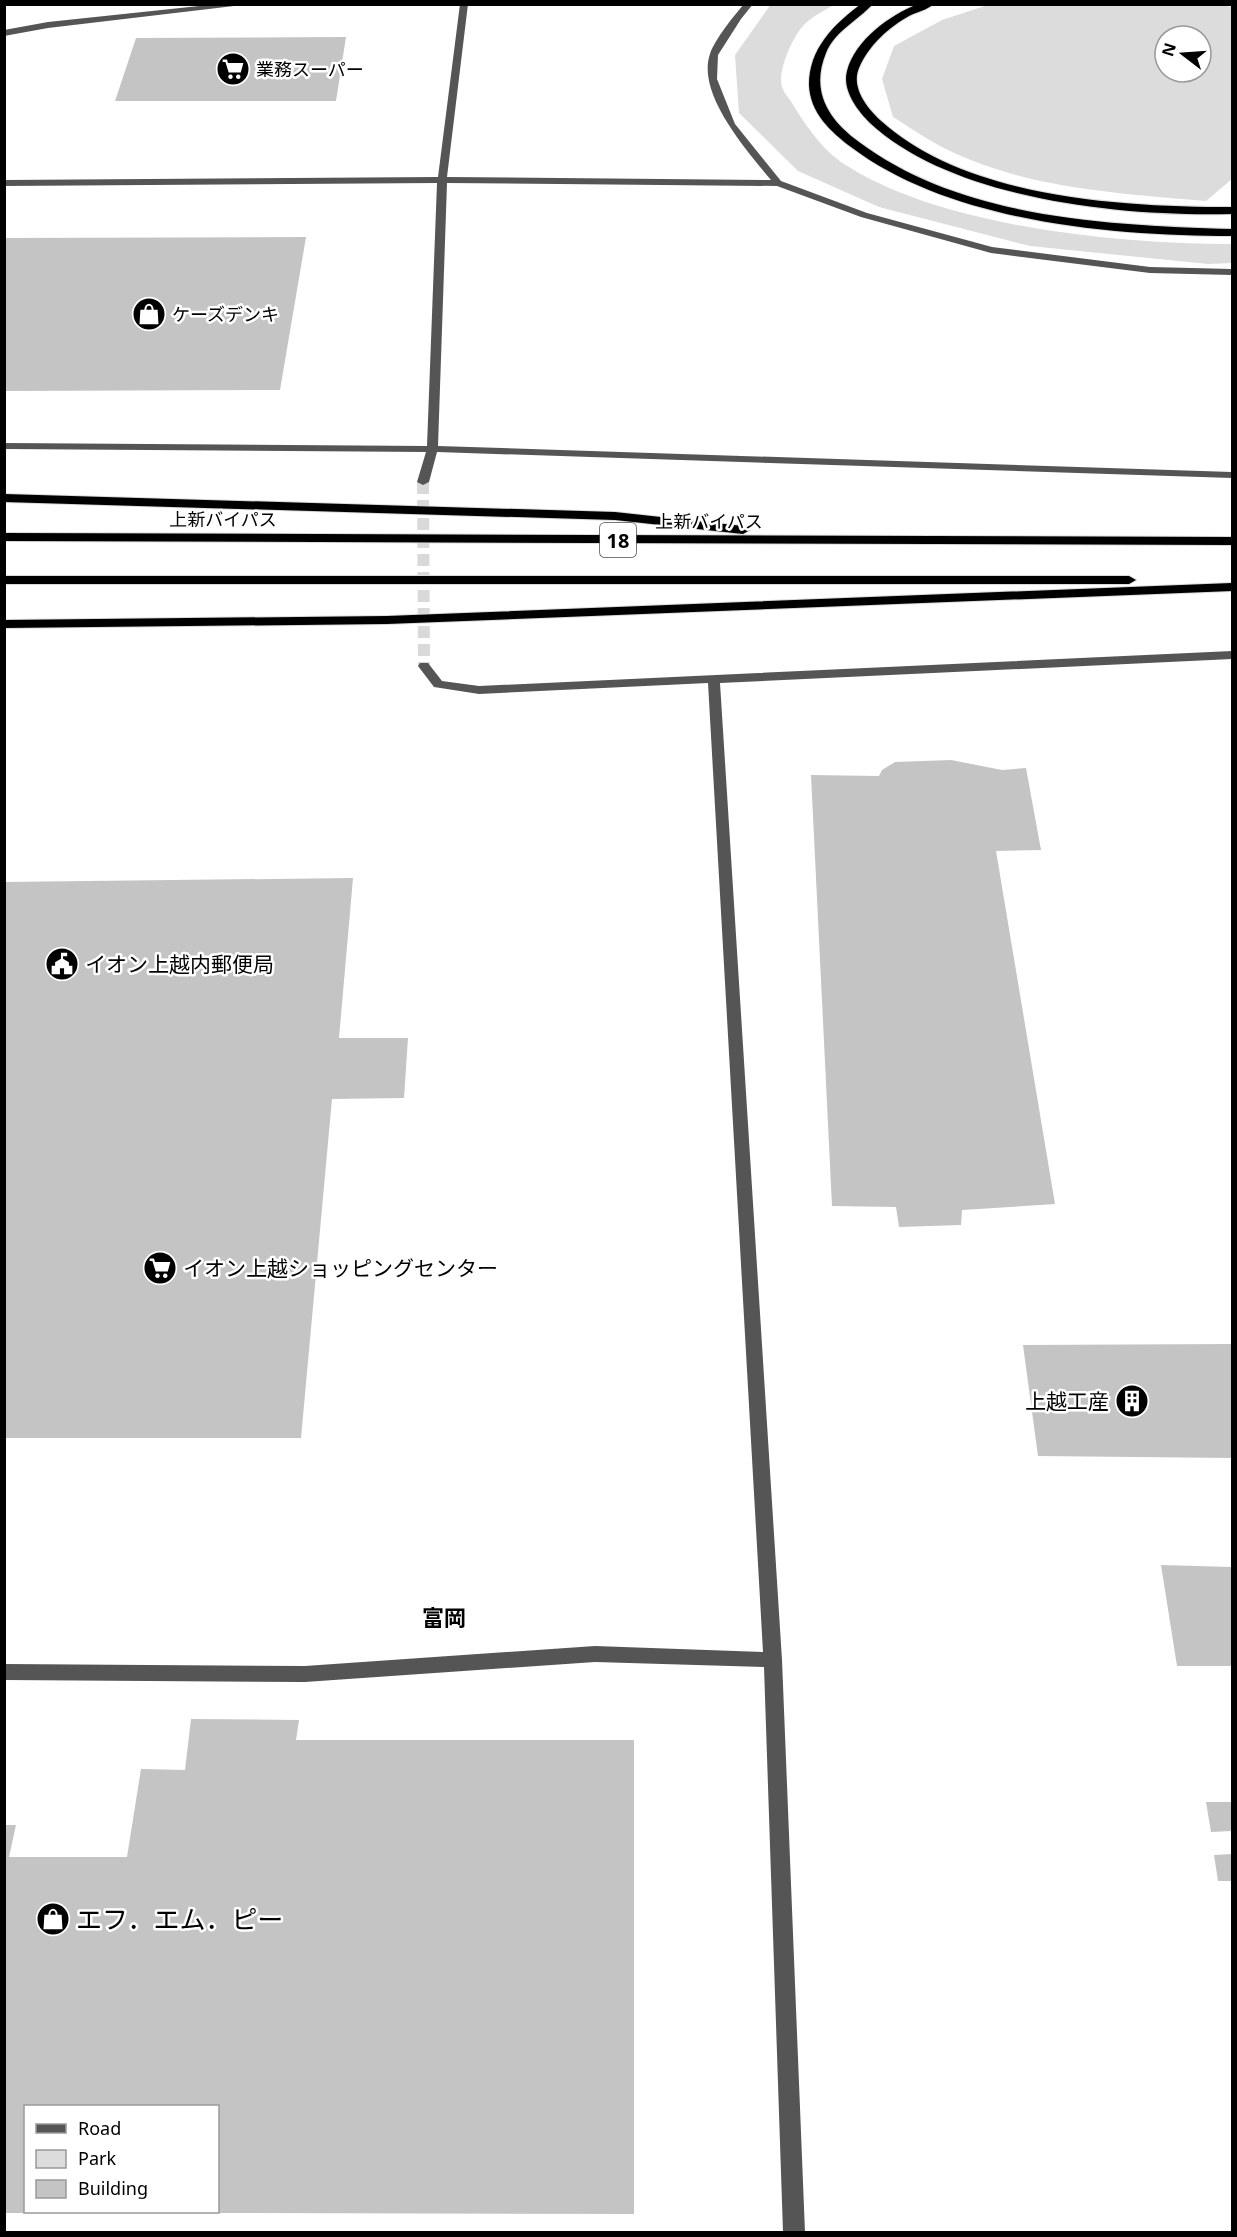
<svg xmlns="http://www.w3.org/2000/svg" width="1237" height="2237" font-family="'Noto Sans','Noto Sans JP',sans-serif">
  <rect width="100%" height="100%" fill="#fff"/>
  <!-- green -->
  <path fill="#dcdcdc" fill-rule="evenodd" d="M771 4 834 5C825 10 815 15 807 22 794 32 777 71 782 87 784 93 789 98 792 103 804 123 821 148 841 162 938 227 1118 244 1232 244V263L1208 264 1030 246 879 207 798 171 739 113 735 55Z
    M1216 4 1232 7V179L1206 201C1118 193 1029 189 948 150 929 141 911 128 893 117L882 79 894 46 942 20 988 5ZM1165 36H1201V72H1165Z"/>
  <!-- building -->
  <path fill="#c4c4c4" d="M346 37 336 101H115L136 38Z
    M306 237 280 390 4 391V238Z
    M951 760 1002 770 1026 768 1041 850 996 851 1055 1204 962 1210 961 1225 899 1227 896 1207 832 1206 811 775 879 776 882 770 895 762Z
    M353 878 339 1038H408L404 1098 332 1099 301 1438H4V882Z
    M1232 1344V1458L1038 1456 1023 1345Z
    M1161 1565 1232 1567V1666H1177Z
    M191 1719 299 1720 296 1740H634V2214L218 2213V2106H26V2213H4V1825H16L9 1857H127L141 1769 185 1770Z
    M1206 1802H1232V1831L1211 1832Z
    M1232 1854V1881H1218L1214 1855Z"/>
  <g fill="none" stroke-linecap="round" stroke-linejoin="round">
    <!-- minor-tunnel -->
    <path stroke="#d9d9d9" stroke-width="12" stroke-dasharray="12 6" stroke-linecap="butt" d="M423 482 424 666"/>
    <!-- highway casing -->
    <g stroke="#dbdbdb" stroke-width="2">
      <path id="highway" d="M861 4H873C857 21 835 31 826 53 810 92 829 120 859 142 962 219 1108 225 1232 229V236C1112 236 950 222 851 147 831 132 810 113 809 85 809 49 833 25 861 4Z
        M918 4H934C927 10 917 12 909 16 889 27 868 46 859 68 851 87 866 107 880 120 965 198 1121 207 1232 207V214C1123 217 953 200 870 123 857 110 842 90 847 71 855 40 890 15 918 4Z
        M4 494 615 512 743 526 750 530 743 534 615 520 4 502Z
        M4 533 1232 537V545L4 541Z
        M4 576H1129L1136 580 1129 584H4Z
        M1232 583V591L387 624 4 628V620L387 616Z"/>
    </g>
    <!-- minor -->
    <path fill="#555" fill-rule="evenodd" d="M218 4H251L48 28 4 36V30L48 22Z
      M460 4H468L447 177 771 180C748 152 696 94 710 54 715 39 733 17 744 4H753L741 19 718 55 717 79 735 124 781 181 867 213 992 247 1150 267 1232 269V275L1150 273 991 253 861 217 777 186 447 183 438 446 1232 472V478L437 452 429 482 423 485 417 482 426 452 4 449V443L427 446 437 183 4 186V180L438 177Z
      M1232 651V659L720 683 782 1660 805 2232H783L764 1667 595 1662 305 1682 4 1680V1664L305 1666 595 1646 763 1652 708 683 479 694 434 687 418 666 420 663H428L442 681 479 686Z"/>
    <!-- highway -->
    <use href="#highway" fill="#000" fill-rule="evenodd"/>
  </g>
  <!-- icons -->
  <defs>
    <g id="supermarket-disc" transform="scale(1.725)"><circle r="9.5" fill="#000" stroke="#fff"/><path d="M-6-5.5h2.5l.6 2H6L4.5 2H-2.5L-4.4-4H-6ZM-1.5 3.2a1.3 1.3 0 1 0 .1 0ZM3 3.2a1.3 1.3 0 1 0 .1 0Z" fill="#fff"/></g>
    <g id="shop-disc" transform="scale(1.725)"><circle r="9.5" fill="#000" stroke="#fff"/><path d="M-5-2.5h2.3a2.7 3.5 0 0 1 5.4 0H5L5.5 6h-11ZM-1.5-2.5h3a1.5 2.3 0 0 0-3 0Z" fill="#fff"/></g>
    <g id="civic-disc" transform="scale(1.725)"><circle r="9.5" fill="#000" stroke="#fff"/><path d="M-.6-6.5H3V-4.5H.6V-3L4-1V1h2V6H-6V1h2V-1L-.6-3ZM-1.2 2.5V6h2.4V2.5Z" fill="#fff"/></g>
    <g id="building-disc" transform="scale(1.725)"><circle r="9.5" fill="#000" stroke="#fff"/><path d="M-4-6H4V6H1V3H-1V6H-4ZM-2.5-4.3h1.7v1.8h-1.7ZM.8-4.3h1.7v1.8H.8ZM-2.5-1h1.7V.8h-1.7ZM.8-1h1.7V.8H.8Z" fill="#fff"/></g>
  </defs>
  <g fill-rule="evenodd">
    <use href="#supermarket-disc" x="233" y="69"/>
    <use href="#shop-disc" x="149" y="314"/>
    <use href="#civic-disc" x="62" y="964"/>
    <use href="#supermarket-disc" x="160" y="1268"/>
    <use href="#building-disc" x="1132" y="1401"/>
    <use href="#shop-disc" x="53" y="1919"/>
  </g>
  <g text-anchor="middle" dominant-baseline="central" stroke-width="5" stroke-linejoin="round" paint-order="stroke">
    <!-- far-poi labels -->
    <g font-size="18" fill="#000" stroke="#fff" text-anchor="start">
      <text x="256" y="69">業務スーパー</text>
      <text x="172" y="314">ケーズデンキ</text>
    </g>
    <!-- far-street labels -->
    <g font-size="18" fill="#000" stroke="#fff">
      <text x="223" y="519">上新バイパス</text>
      <text x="709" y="521">上新バイパス</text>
    </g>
    <!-- shield labels -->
    <rect fill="#fff" stroke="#4c4c4c" stroke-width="1.5" x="600" y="523" width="36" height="34" rx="4.5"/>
    <g font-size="20" font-weight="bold" fill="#000">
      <text x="618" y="540">18</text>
    </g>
    <!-- poi labels -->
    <g font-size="21" fill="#000" stroke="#fff" text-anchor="start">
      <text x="85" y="964">イオン上越内郵便局</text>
      <text x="183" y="1268">イオン上越ショッピングセンター</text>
      <text x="1109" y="1401" text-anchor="end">上越工産</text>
    </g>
    <!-- neighbourhood labels -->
    <g font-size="22" font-weight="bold" fill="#000" stroke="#fff">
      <text x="444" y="1617">富岡</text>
    </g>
    <!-- near-poi labels -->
    <g font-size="26" fill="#000" stroke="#fff" text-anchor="start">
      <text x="76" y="1919">エフ．エム．ピー</text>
    </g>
  </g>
  <!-- border -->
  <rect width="1237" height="2237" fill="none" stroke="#000000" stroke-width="12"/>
  <!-- legend -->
  <rect x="24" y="2105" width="195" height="108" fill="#ffffff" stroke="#999999" stroke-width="1.5"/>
  <rect x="36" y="2124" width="30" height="9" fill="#555555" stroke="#999999" stroke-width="1.5"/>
  <text x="78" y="2135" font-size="18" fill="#000000">Road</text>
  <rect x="36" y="2150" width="30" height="18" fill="#dcdcdc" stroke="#999999" stroke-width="1.5"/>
  <text x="78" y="2165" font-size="18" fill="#000000">Park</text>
  <rect x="36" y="2180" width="30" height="18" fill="#c4c4c4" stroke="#999999" stroke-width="1.5"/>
  <text x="78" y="2195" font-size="18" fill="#000000">Building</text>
  <!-- north arrow -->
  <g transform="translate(1183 54) rotate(287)"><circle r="28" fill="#ffffff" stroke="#999999" stroke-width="1.5"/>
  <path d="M0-4.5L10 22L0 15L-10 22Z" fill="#000000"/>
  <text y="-9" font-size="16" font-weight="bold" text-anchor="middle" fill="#000000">N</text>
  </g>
</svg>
